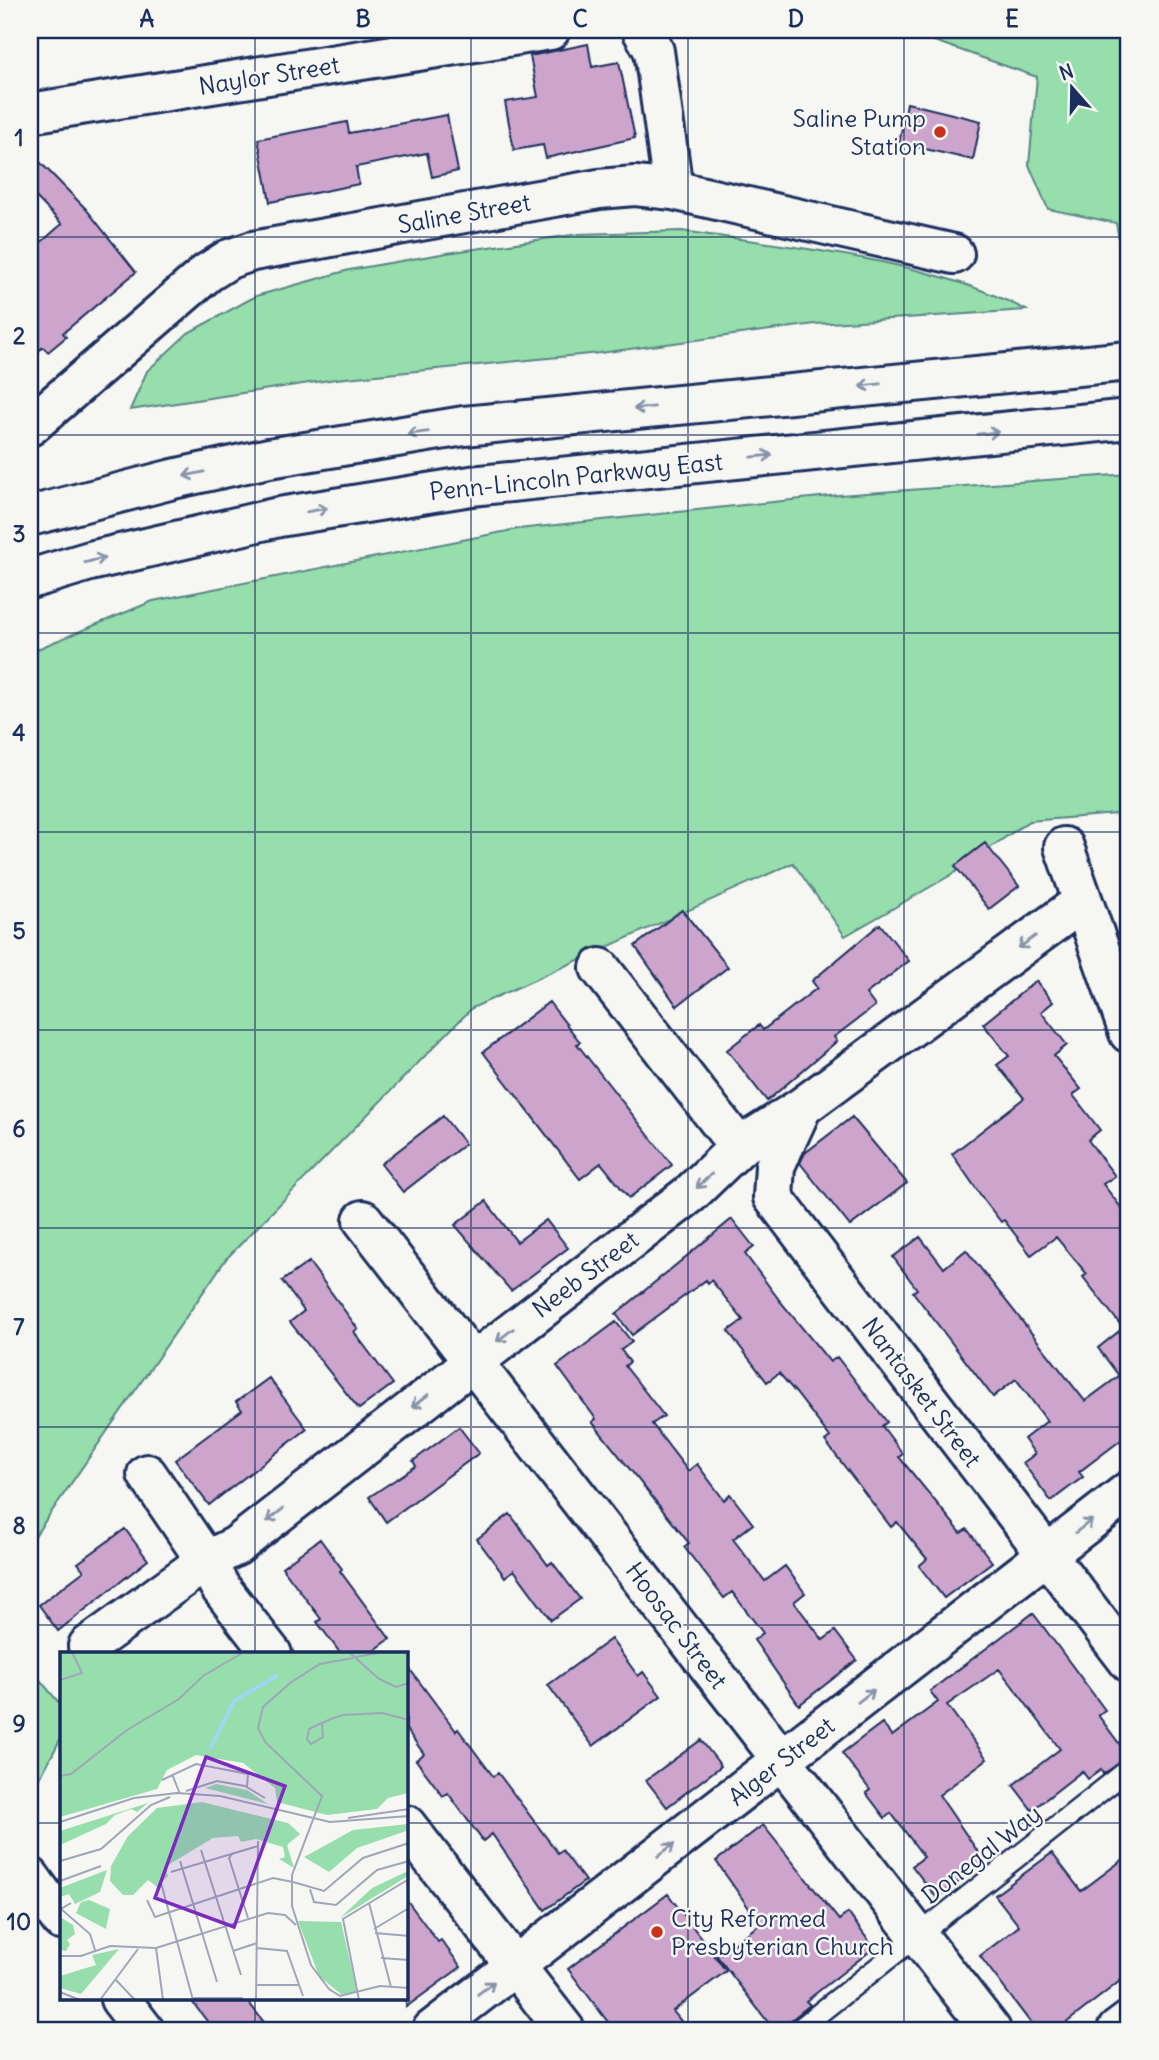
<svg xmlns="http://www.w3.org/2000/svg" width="1159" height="2060" font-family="Delius,sans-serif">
  <rect width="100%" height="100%" fill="#f6f6f2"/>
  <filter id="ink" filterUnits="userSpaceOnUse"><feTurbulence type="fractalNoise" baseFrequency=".0143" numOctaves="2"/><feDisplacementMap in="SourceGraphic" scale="14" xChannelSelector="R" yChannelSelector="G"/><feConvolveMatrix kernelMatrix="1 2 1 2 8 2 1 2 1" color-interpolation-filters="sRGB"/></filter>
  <g filter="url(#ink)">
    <!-- green -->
    <path fill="#96deac" stroke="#588685" stroke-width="2" d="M903 30H1129V242L1120 244 1116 223 1048 209 1029 165 1037 77Z
      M682 231C791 247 928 259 1026 310L815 324 600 353 336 379 130 410 147 371 188 333 256 296 349 270 447 253 579 234Z
      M1129 474V813L1029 821 951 875 845 936 793 863 472 1008 226 1259 30 1543V652L153 601 518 529 839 495Z
      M30 1668 61 1705V1738L30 1797Z"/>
    <!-- building -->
    <path fill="#cda5cc" stroke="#1b2f5e" stroke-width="2" d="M588 44 592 67 619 62 635 138 546 158 543 145 514 150 505 102 538 97 530 56Z
      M907 103 981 121 973 160 899 143Z
      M447 115 458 171 432 177 427 153 356 167 359 184 270 202 258 139 347 122 349 133Z
      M30 152 86 209 136 272 63 333 66 337 48 352 43 347 30 359V252L62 224 30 191Z
      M985 843 1019 886 989 909 955 866Z
      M682 910 728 967 677 1006 635 946Z
      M880 924 909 961 866 994 875 1006 834 1037 837 1041 767 1101 727 1050 759 1025 763 1030 817 988 812 981Z
      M1036 981 1053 1002 1041 1012 1067 1045 1054 1056 1081 1089 1073 1095 1100 1130 1088 1140 1115 1176 1103 1184 1129 1218V1434L1079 1472 1083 1477 1051 1501 1023 1463 1035 1454 1024 1439 1047 1421 1016 1379 993 1397 913 1292 917 1289 893 1257 920 1237 944 1268 966 1250 1085 1401 1119 1376 1098 1348 1123 1328 1083 1277 1087 1274 1056 1237 1031 1255 1004 1220 1001 1222 984 1200 952 1154 1024 1098 997 1065 1009 1056 983 1024Z
      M549 1002 580 1042 577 1044 672 1165 629 1198 601 1163 580 1179 483 1052Z
      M443 1116 465 1144 403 1192 381 1164Z
      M852 1117 907 1183 850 1226 800 1163 805 1153Z
      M486 1201 517 1242 546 1220 568 1248 511 1291 455 1225Z
      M732 1219 754 1247 745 1254 780 1301 830 1362 837 1357 887 1422 882 1426 903 1454 899 1457 961 1533 967 1529 992 1562 944 1598 919 1566 927 1559 897 1522 891 1527 825 1441 830 1437 796 1393 779 1373 767 1382 728 1331 743 1320 711 1280 708 1283 706 1280 632 1335 616 1314Z
      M309 1262 358 1329 354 1332 393 1384 359 1409 290 1322 304 1311 282 1281Z
      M616 1322 632 1342 621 1350 630 1362 625 1366 664 1416 652 1424 688 1471 697 1464 724 1500 730 1494 753 1524 733 1539 765 1581 785 1566 805 1593 794 1602 823 1640 835 1631 857 1660 799 1705 754 1640 763 1633 732 1592 724 1598 684 1547 689 1543 592 1422 596 1419 557 1366Z
      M269 1378 307 1429 209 1505 175 1460 242 1410 236 1402Z
      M459 1427 479 1453 386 1522 369 1497 416 1466 413 1461Z
      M510 1514 548 1565 552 1562 580 1599 551 1620 514 1570 505 1577 477 1539Z
      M125 1529 148 1560 58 1631 39 1605 84 1571 78 1563Z
      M320 1539 342 1569 340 1571 390 1639 369 1654H341L317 1622 321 1619 282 1567Z
      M1033 1613 1105 1710 1098 1715 1129 1757 1103 1774 1101 1770 1088 1779 1082 1771 1032 1810 1013 1785 1060 1749 1008 1680 999 1669 947 1705 987 1759 939 1795 985 1862 937 1898 912 1866 924 1857 891 1813 885 1818 866 1793 870 1790 842 1753 882 1723 892 1736 938 1702 930 1691Z
      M611 1639 638 1676 643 1672 661 1696 593 1746 548 1685Z
      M406 1664 456 1731 458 1729 493 1776 498 1773 558 1853 562 1850 585 1881 545 1910 492 1834 483 1841 448 1793 443 1796 416 1760 424 1754 406 1729Z
      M701 1740 721 1766 667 1807 646 1780Z
      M1129 1784V1808L1118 1793Z
      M763 1825 839 1920 848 1913 874 1948 806 2001 810 2005 790 2021 786 2030H774L717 1956 760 1924 716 1861Z
      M1052 1853 1081 1891 1129 1855V1974L1057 2030H1036L980 1956 1019 1926 995 1895Z
      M668 1894 726 1971 673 2011 688 2030H614L568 1969Z
      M406 1899 438 1942 441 1940 461 1967 406 2007Z
      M190 1999H246L270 2030H214Z"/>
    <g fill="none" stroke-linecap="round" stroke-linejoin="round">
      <!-- lane casing -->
      <g stroke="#1b2f5e" stroke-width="24">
        <path id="lane" d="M798 2030 1129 1769"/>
      </g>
      <!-- street casing -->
      <g stroke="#1b2f5e" stroke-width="44">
        <path id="street" d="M642 30 654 51 673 190
          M30 113 550 30
          M30 426 207 273 229 259 253 251 599 189 635 186 673 190 954 254
          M1064 847 1129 1033
          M600 968 739 1147
          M802 1107 775 1166 773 1197 1129 1662
          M363 1220 991 2030
          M147 1474 206 1561 220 1587 272 1654
          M88 1646 206 1561 236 1546 690 1194 739 1147 802 1107 1082 902
          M406 1825 565 2030
          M30 1877 61 1920
          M120 1999 144 2030
          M432 2030 1129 1491"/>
      </g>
      <!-- secondary casing -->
      <g stroke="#1b2f5e" stroke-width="44">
        <path id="secondary" d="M1117 2030 1129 2021"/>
      </g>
      <!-- highway casing -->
      <g stroke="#1b2f5e" stroke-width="44">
        <path id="highway" d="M30 516 173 479 269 458 464 426 1129 361
          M30 579 90 561 279 517 471 486 1129 419"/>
      </g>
      <!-- lane -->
      <use href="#lane" stroke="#f6f6f2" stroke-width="19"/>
      <!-- street -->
      <use href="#street" stroke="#f6f6f2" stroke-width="38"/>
      <!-- secondary -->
      <use href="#secondary" stroke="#f6f6f2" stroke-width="38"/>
      <!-- highway -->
      <use href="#highway" stroke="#f6f6f2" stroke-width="38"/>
    </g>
    <!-- one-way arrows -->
    <defs><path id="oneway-shaft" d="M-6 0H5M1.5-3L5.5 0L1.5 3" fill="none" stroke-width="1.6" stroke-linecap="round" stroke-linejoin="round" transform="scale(1.75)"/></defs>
    <g stroke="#8892a8">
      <use href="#oneway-shaft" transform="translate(870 385) rotate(174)"/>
      <use href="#oneway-shaft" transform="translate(644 408) rotate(174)"/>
      <use href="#oneway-shaft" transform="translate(418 433) rotate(172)"/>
      <use href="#oneway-shaft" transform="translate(988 433) rotate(-6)"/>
      <use href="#oneway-shaft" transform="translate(762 456) rotate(-6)"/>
      <use href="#oneway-shaft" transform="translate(194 474) rotate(168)"/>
      <use href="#oneway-shaft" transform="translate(317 510) rotate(-10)"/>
      <use href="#oneway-shaft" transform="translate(95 560) rotate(-14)"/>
      <use href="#oneway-shaft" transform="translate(1027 942) rotate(144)"/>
      <use href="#oneway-shaft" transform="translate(704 1181) rotate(136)"/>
      <use href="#oneway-shaft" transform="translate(505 1335) rotate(143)"/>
      <use href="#oneway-shaft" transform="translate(420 1401) rotate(142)"/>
      <use href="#oneway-shaft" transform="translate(275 1515) rotate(142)"/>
      <use href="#oneway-shaft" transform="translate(1084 1526) rotate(-38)"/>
      <use href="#oneway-shaft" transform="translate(866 1696) rotate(-38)"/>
      <use href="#oneway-shaft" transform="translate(666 1850) rotate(-37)"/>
      <use href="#oneway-shaft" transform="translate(486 1988) rotate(-38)"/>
    </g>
  </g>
  <!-- grid -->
  <path fill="none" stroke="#1b2f5e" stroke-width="2" stroke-opacity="0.55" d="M255 30V1654M471 30V2030M688 30V2030M904 30V2030M30 237H1129M30 435H1129M30 633H1129M30 832H1129M30 1030H1129M30 1228H1129M30 1427H1129M30 1625H1129M30 1823H61M406 1823H1129M255 1999V2030"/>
  <!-- markers -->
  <g fill="#c8321e" stroke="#f6f6f2" stroke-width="2.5">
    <circle cx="940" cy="132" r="7"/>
    <circle cx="657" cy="1932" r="7"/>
  </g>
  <g text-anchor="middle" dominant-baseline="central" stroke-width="5" stroke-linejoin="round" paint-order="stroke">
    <!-- street labels -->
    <g font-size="24" fill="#1b2f5e" stroke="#f6f6f2">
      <text transform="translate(269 75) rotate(-9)">Naylor Street</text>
      <text transform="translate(464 213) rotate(-10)">Saline Street</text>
      <text transform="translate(576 476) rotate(-6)">Penn-Lincoln Parkway East</text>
      <text transform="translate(585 1274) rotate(-37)">Neeb Street</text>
      <text transform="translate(922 1392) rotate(53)">Nantasket Street</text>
      <text transform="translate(677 1625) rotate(53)">Hoosac Street</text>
      <text transform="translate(781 1761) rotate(-38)">Alger Street</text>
      <text transform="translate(981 1854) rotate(-38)">Donegal Way</text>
    </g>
    <!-- poi labels -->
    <g font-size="24" fill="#1b2f5e" stroke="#f6f6f2" text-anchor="end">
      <text x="926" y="118">Saline Pump<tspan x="926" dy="28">Station</tspan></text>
      <text x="671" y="1918" text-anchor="start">City Reformed<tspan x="671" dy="28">Presbyterian Church</tspan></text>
    </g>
  </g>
  <!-- overview -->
  <g transform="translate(60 1652)">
    <rect width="348" height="348" fill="#f6f6f2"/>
    <path d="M0 0H348V141L328 146 317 157 267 163 217 150 215 136 183 111 136 103 107 118 97 137 0 165ZM156 132 187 138 208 152 145 136ZM142 150 228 171 240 182 227 193 234 216 219 207 225 205 223 195 196 187 181 190 178 184 153 186 105 215 108 224 97 235 88 228 73 243H63L50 229 51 214 68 184 97 156ZM88 151 77 160 71 157 55 163 46 172 0 193V179ZM348 172 346 179 297 196 269 220 244 205 293 178ZM47 218 40 240 15 252 9 242 0 245V236ZM348 219V224L280 266 312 236ZM29 248 50 257 46 277 16 261 21 250ZM0 265 13 273 15 282 7 288 10 292 6 299 0 298ZM238 269 281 270 297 340 282 343 259 324ZM59 297 21 342 0 336V324L36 313 32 303Z" fill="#96deac"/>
    <path fill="none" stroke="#9dd5fc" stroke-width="3.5" d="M150 97 174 49 218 23"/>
    <path fill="none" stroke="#9ea6b7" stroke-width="2" d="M289 0 319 27 336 35 349 31M296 5 323 0M293 6 260 12 230 31 203 55 198 76 205 90 262 144 232 223V254L251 313 269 337 280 344 320 334 349 336M0 28 22 21 12 0M262 71 263 85 251 92 247 87 249 77 255 74 262 71 271 67 283 63 322 61 349 68M112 122 120 142M0 124 11 122 67 78 119 47 143 24 184 0M102 128 136 112 188 122 187 135M126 139 157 129 185 134 205 146M288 166 349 157M0 170 74 146 117 141 160 144 270 170 349 164M141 198 181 323M173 201 169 206 188 266M0 209 41 197 91 153 110 145M120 209 157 330M111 220 198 194M0 229 41 214M233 230 264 239 303 206 349 191M101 231 133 348M250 237 254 250 276 253 317 218 349 209M87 248 95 265 213 226 233 230M11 251 1 257 30 282 35 298M309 251 331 335M314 277 349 256M315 281 349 284M96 296 103 348M197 296 227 299 243 344M173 299 197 291M0 304H21L50 294 96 296 208 261 225 263 236 273M321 306 349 308M56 328 75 348M197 333H240M0 340 20 348M132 346H183M40 348 78 297M196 348 198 189M299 348 283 267 349 227"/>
    <path fill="#7b2cbf" fill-opacity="0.15" stroke="#7b2cbf" stroke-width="3.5" d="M146 105 225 134 174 275 95 246Z"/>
    <rect width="348" height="348" fill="none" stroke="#1b2f5e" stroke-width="3.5"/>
  </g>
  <!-- margin -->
  <rect width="1159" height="2060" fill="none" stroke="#f6f6f2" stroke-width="77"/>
  <!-- north arrow -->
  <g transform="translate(1072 88) rotate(340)" stroke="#f6f6f2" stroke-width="5" paint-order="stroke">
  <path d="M0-5L12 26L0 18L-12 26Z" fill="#1b2f5e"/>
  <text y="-10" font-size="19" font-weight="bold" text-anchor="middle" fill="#1b2f5e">N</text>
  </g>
  <rect x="38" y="38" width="1082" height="1984" fill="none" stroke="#1b2f5e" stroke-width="2.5"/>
  <g font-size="23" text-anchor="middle" font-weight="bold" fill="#1b2f5e">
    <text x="147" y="27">A</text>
    <text x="363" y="27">B</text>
    <text x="580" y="27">C</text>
    <text x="796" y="27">D</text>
    <text x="1012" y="27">E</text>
    <text x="19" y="146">1</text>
    <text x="19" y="344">2</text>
    <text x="19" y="542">3</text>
    <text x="19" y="741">4</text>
    <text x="19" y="939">5</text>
    <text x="19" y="1137">6</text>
    <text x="19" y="1335">7</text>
    <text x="19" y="1534">8</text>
    <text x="19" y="1732">9</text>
    <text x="19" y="1930">10</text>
  </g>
</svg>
